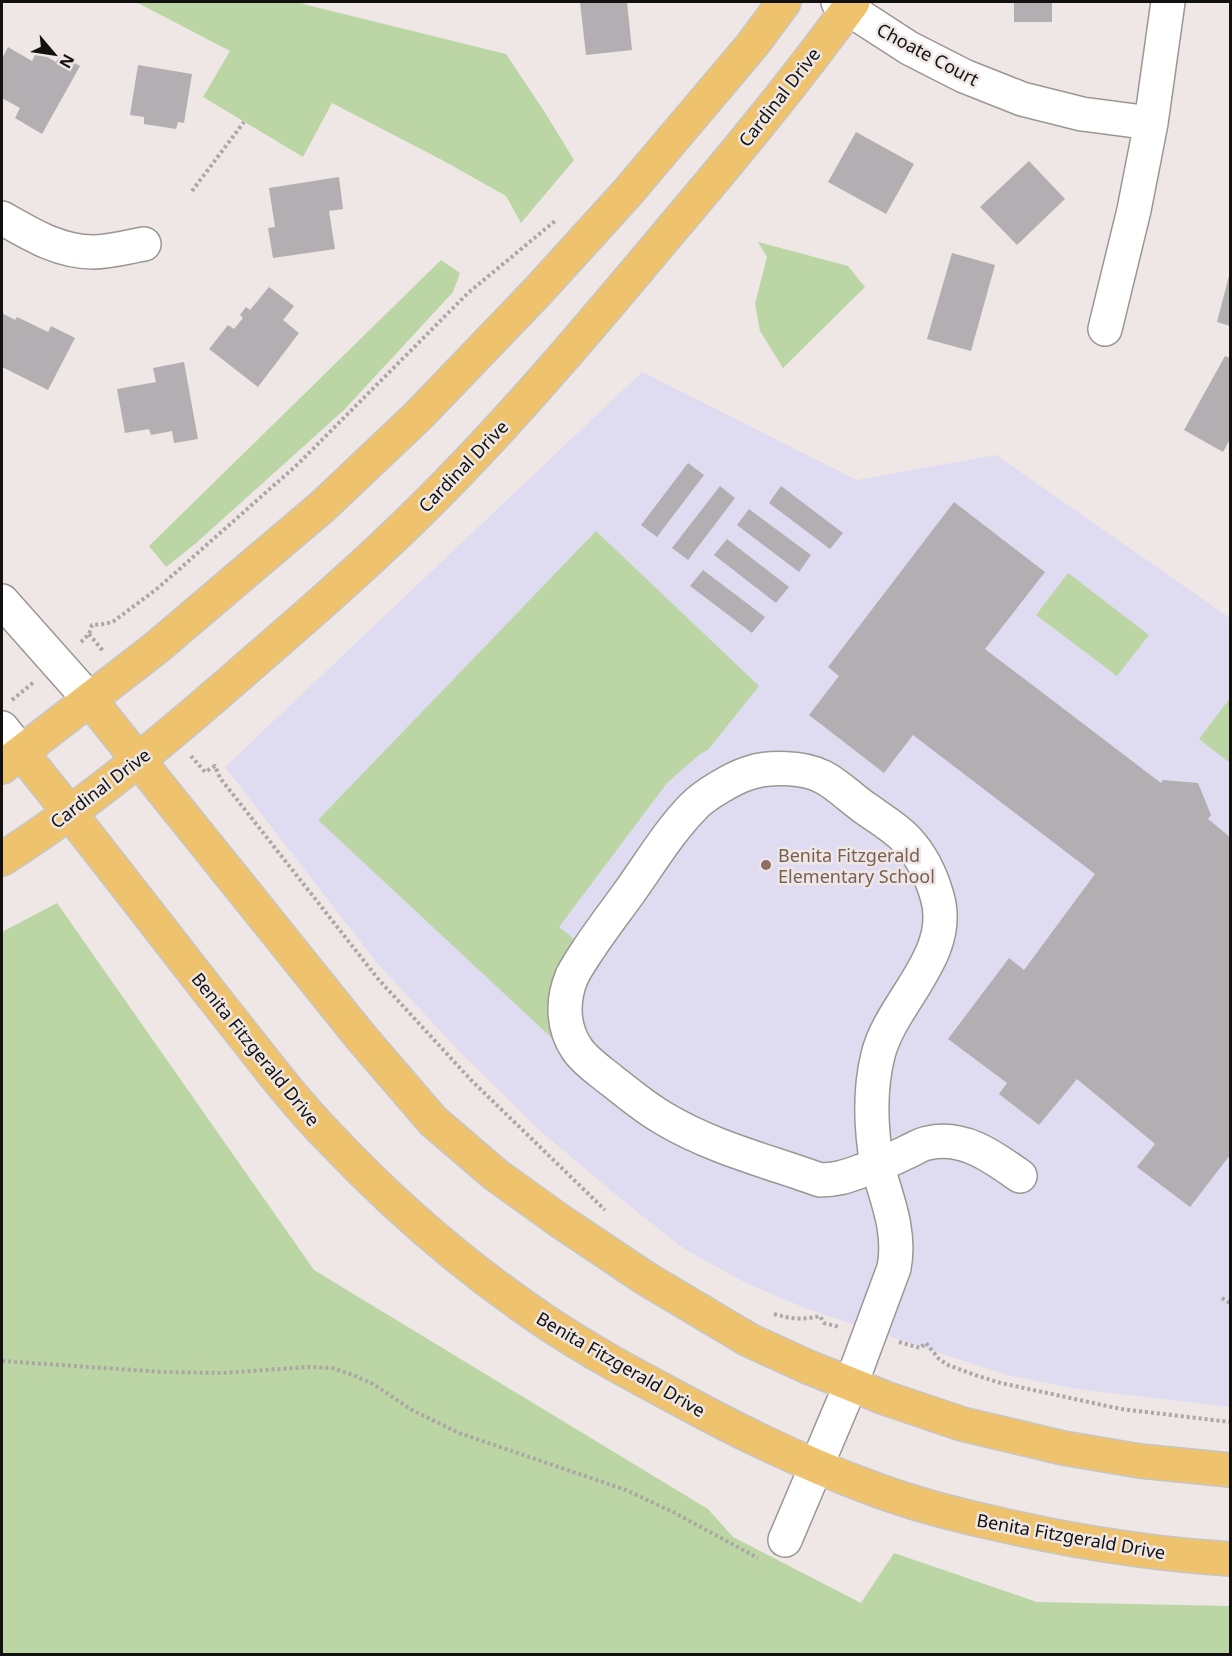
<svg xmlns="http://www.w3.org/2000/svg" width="1232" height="1656" font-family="'Noto Sans',sans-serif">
  <rect width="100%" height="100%" fill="#eee7e5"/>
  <!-- education -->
  <path fill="#dfdcf2" d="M642 372 857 480 996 455 1230 618V1407L1077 1389 1007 1375 810 1310 744 1282 683 1248 621 1199 538 1129 458 1050 377 963 225 767Z"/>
  <!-- green -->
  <path fill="#bbd6a4" d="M136 2H299L307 5 506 54 544 111 574 160 521 223 506 196 442 160 332 103 303 157 203 97 230 51Z
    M758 242 848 266 865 287 783 368 760 331 755 304 767 257Z
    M441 260 460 273 453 292 345 409 195 544 166 567 149 546Z
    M596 531 759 686 708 750 700 754 667 783 559 927 574 939C562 956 550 976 550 997 549 1011 553 1027 555 1041L318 820Z
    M1068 573 1149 635 1117 676 1036 615Z
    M1230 698V763L1199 739Z
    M57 903 314 1270 708 1509 733 1537 861 1603 894 1553 1037 1602 1230 1606V1654H2V932Z"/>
  <!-- building -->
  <path fill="#b3aeb2" d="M580 2H627L632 50 586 55Z
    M1014 2H1052V22H1014Z
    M8 47 32 61 37 51 56 62 61 55 80 66 42 134 15 118 20 108 2 98V59Z
    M138 65 192 74 184 123 178 122 176 129 144 124V117L130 115Z
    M856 132 914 164 886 214 828 182Z
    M1029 161 1065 199 1017 245 980 207Z
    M339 177 343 209 329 211 335 249 273 258 268 228 275 227 269 188Z
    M952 253 995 265 971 351 927 339Z
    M1230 272V326L1217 322Z
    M269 287 294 306 283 320 299 333 258 387 209 349 228 325 234 329 243 318 240 315 246 307 250 310Z
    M2 313 15 320 17 317 48 332 51 326 75 338 48 390 2 367Z
    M1225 356 1230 358V439L1223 452 1184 430Z
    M184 362 198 439 174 443 172 431 151 435 149 429 125 433 117 389 156 382 153 368Z
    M688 463 704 475 657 537 641 525Z
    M720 486 735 498 688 560 672 548Z
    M781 486 843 533 830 549 769 503Z
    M954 502 1045 572 985 649 1161 783 1163 780 1198 783 1211 815 1208 819 1230 837V1155L1190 1207 1137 1167 1155 1144 1077 1079 1039 1125 999 1094 1007 1083 948 1039 1009 958 1024 970 1095 874 913 735 884 773 809 715 839 676 828 667Z
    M749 509 811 555 799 572 737 525Z
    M727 539 789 587 776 603 714 555Z
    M703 570 765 617 752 633 690 586Z"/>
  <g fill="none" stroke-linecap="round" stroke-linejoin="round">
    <!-- minor casing -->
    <g stroke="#9c9693" stroke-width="36">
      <path id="minor" d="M838 2 909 48 964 76 1022 99 1082 114 1151 123
        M2 218C30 234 59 252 93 252 110 252 127 247 144 244
        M1105 329 1134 210 1151 123 1168 2
        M2 601 90 700
        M2 728 22 753
        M785 1540 851 1384 894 1268C901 1232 887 1199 877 1165 871 1130 869 1091 878 1055 891 1002 955 955 937 896 931 875 922 856 907 840 896 828 879 818 865 808 852 799 837 784 823 777 804 767 769 766 749 773 735 777 704 795 694 806 669 831 649 865 628 894 615 912 602 929 590 947 584 956 577 966 572 976 562 1000 562 1027 577 1049 585 1061 600 1071 611 1080 628 1093 644 1107 663 1118 711 1147 767 1161 820 1180 838 1180 847 1176 864 1170 879 1165 893 1159 907 1152 914 1149 921 1144 928 1143 964 1135 993 1157 1020 1176"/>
    </g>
    <!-- major casing -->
    <g stroke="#c6c6c6" stroke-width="36">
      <path id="major" d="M90 700 360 1036 433 1121 496 1175 560 1221 645 1278 749 1340 808 1367 885 1398 962 1424 1063 1448 1140 1461 1230 1470
        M22 753C87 834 150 916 214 998 252 1045 288 1095 330 1138 394 1206 466 1268 543 1320 587 1350 634 1375 681 1400 743 1434 808 1465 874 1489 914 1504 956 1515 998 1524 1075 1542 1152 1554 1230 1559
        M2 767 156 648 323 506 419 415 538 291 628 192 753 44 784 2
        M2 859C93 801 175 731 256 660 322 603 388 545 449 482 527 402 599 316 671 230 734 156 796 81 853 2"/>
    </g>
    <!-- path -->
    <path stroke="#aca6a5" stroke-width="4" stroke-dasharray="3 3" stroke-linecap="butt" d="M192 191 244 122
      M89 634 103 651
      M81 642 89 634 92 625 105 624 114 621 158 588 298 464 468 293 555 221
      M12 700 34 682
      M191 756 205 772 215 766 220 778 379 980 471 1080 605 1210
      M1222 1298 1230 1303
      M774 1314C790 1319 804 1320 820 1316L824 1323 839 1327
      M899 1342 920 1348 926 1343 939 1359 948 1365 975 1375 1001 1383 1121 1409 1230 1422
      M2 1361 163 1372 223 1373 308 1367 332 1368 353 1375 373 1384 412 1410 459 1433 626 1490 673 1512 758 1558"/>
    <!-- minor -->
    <use href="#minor" stroke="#fff" stroke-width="33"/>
    <!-- major -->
    <use href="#major" stroke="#efc36d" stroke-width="33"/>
  </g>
  <!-- markers -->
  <circle fill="#8d6e63" stroke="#eee7e5" stroke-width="2" cx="766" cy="865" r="6"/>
  <g text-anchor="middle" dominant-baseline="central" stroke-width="5" stroke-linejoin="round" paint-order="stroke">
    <!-- street labels -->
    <g font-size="18" fill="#131110" stroke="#eee7e5">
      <text transform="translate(928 54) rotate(28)">Choate Court</text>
      <text transform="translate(779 97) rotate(-52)">Cardinal Drive</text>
      <text transform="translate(463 466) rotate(-46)">Cardinal Drive</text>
      <text transform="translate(100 788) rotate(-37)">Cardinal Drive</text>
      <text transform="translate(256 1049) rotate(51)">Benita Fitzgerald Drive</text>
      <text transform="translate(621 1364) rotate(30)">Benita Fitzgerald Drive</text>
      <text transform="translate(1071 1536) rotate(10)">Benita Fitzgerald Drive</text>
    </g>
    <!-- education labels -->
    <g font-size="18" fill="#785e54" stroke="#eee7e5" text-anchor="start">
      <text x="778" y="855">Benita Fitzgerald<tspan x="778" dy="21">Elementary School</tspan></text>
    </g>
  </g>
  <!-- border -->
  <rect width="1232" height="1656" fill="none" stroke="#131110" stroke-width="6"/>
  <!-- north arrow -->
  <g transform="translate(54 54) rotate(119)" stroke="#eee7e5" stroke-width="4.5" paint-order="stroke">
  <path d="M0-4.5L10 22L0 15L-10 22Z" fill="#131110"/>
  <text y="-9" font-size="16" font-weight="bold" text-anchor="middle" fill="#131110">N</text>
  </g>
</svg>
